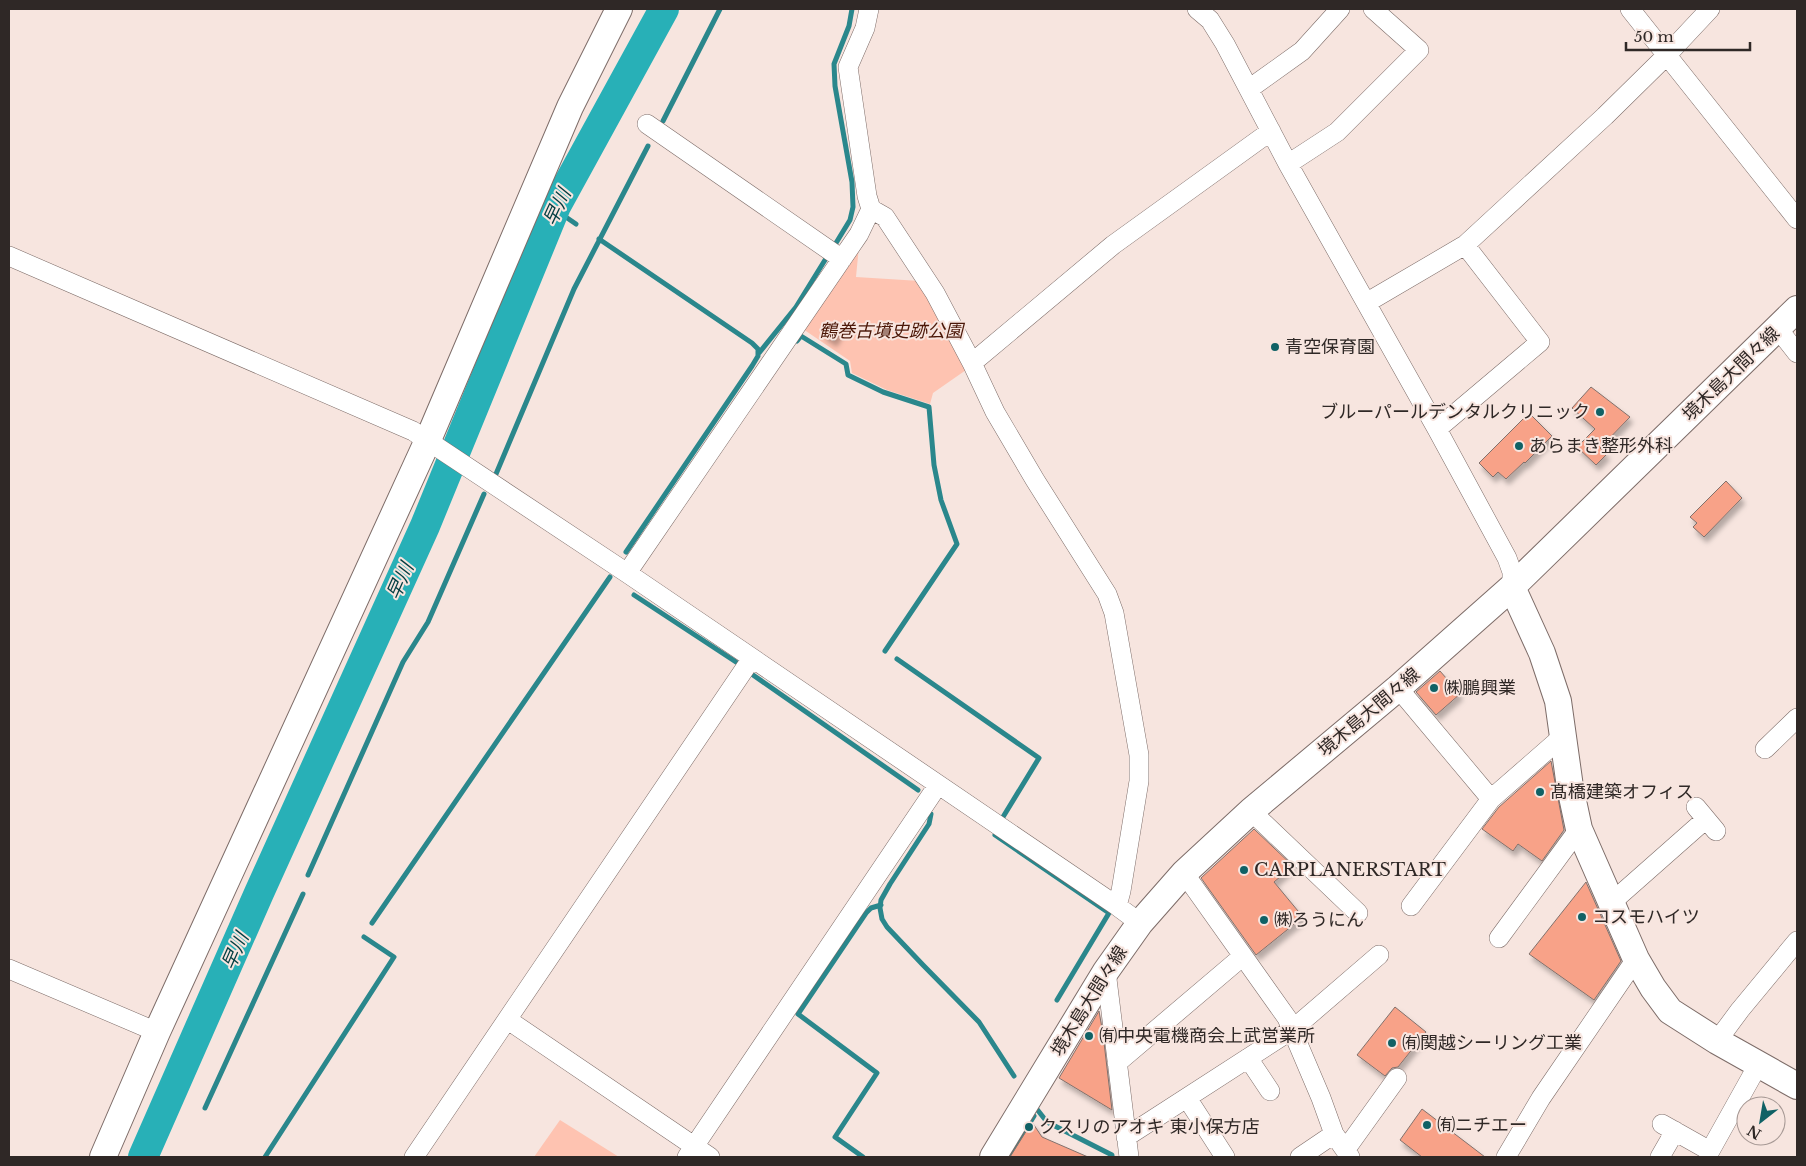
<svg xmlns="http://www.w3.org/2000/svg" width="1806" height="1166" font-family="'Libre Baskerville','Noto Sans JP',serif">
  <defs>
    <filter id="shadow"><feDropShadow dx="3" dy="5.5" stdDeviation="2.5" flood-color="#0004"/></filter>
  </defs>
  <rect width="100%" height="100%" fill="#f7e5df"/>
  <!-- green -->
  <path fill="#fec3b1" d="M859 246 856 277 920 281 966 370 933 393 930 404 887 390 852 373 850 361 800 327Z
    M560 1120 619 1157H534Z"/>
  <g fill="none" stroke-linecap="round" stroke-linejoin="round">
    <!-- stream -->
    <path stroke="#2a878c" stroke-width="5" d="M663 121 720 9
      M554 209 576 224
      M599 239 752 343 758 349V356L752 366 626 552
      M836 243 850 220 853 207 852 182 835 86 834 64 849 26 852 9
      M797 341 801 336 846 364 848 375 883 392 929 407 934 465 941 500 957 544 885 651
      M759 353 796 307 825 260
      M496 474 574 289 648 146
      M634 595 736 662
      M897 659 1039 758 1003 817
      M753 675 918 790
      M931 814 929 824 890 884 881 900 880 908 882 919 887 927 923 965 979 1022 1014 1076
      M995 835 1109 913 1057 1000
      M308 875 403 662 428 622 484 494
      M372 923 610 577
      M205 1108 303 894
      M1036 1108 1047 1122 1112 1155V1157
      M265 1157 394 957 364 937
      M863 1157 835 1137 877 1073 798 1014 866 913 871 908 881 905
      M1009 1157 1034 1116"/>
    <!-- river -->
    <path stroke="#28b0b7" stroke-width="30" d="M143 1157 259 893 425 526 556 206 664 9"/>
  </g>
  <!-- building -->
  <path fill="#f8a288" stroke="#81716c" filter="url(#shadow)" d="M829 323 840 330 834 341 823 334Z
    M1591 387 1630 417 1600 448 1607 454 1596 465 1577 447 1595 429 1572 408Z
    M1529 413 1552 436 1525 463 1524 462 1506 479 1498 472 1493 477 1479 463Z
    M1726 481 1742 498 1704 537 1693 527 1697 523 1690 517Z
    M1440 671 1460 694 1436 715 1416 692Z
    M1551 761 1564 830 1542 861 1518 844 1513 851 1482 829 1499 807Z
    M1254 829 1293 866 1274 882 1303 917 1256 955 1201 878Z
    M1586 882 1621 961 1594 1000 1529 954Z
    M1395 1007 1426 1032 1398 1067 1392 1068 1385 1076 1357 1055Z
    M1099 1011 1103 1034 1112 1110 1059 1078Z
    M1422 1109 1485 1157H1422L1400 1140Z
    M1032 1122 1042 1137 1088 1157H1010Z"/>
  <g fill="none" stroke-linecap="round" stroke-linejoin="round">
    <!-- street casing -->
    <g stroke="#7d6c68" stroke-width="20">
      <path id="street" d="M869 9 865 28 848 67 867 196 871 209 885 217 935 293 972 363 995 412 1035 480 1107 594 1114 613 1139 755V781L1121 891 1117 906
        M1197 9 1210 20 1225 44 1288 164 1437 429 1507 558 1512 572V587
        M1630 9 1797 219
        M1249 89 1302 51 1340 9
        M647 124 842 259
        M1288 164 1337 132 1419 50 1373 9
        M9 256 413 431 627 573 1117 906 1140 923
        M1366 303 1465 245 1605 116 1666 56 1710 9
        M1778 329 1797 353
        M972 363 1113 245 1271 131
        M1437 429 1540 342 1465 245
        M627 573 859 234 871 209
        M1398 688 1491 799
        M1765 749 1797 718
        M1696 807 1716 831
        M1251 811 1358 913
        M1184 873 1287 1018 1321 1098 1334 1134 1350 1157
        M1612 902 1706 819
        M1411 906 1491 799 1562 737
        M1499 938 1579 829
        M9 969 157 1032
        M1106 971 1129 1157
        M508 1020 710 1157
        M1717 1041 1740 1010 1797 941
        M1248 1058 1270 1091
        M1117 1063 1243 956
        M1187 1098 1225 1157
        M1662 1124 1710 1151 1758 1065
        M1126 1137 1293 1029 1379 955
        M1346 1149 1397 1078
        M414 1157 752 658
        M687 1157 938 785
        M1300 1157 1334 1134
        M1506 1157 1541 1098 1636 959
        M1660 1157 1675 1131"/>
    </g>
    <!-- secondary casing -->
    <g stroke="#7d6c68" stroke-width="28">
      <path id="secondary" d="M1512 587 1542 653 1558 701 1570 787 1579 829 1636 959 1653 988 1670 1011 1717 1041 1797 1086
        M103 1157 157 1032 428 440 570 107 619 9
        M993 1157 1106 971 1140 923 1184 873 1251 811 1398 688 1512 587 1797 309"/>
    </g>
    <!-- street -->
    <use href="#street" stroke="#fff" stroke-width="19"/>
    <!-- secondary -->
    <use href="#secondary" stroke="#fff" stroke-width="26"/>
  </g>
  <!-- markers -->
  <g fill="#106165" stroke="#f7e5df" stroke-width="2">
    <circle cx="1275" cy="347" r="5"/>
    <circle cx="1600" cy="412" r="5"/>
    <circle cx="1519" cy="446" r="5"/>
    <circle cx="1434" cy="688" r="5"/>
    <circle cx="1540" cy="792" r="5"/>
    <circle cx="1244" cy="870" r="5"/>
    <circle cx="1582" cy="917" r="5"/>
    <circle cx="1264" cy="920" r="5"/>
    <circle cx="1089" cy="1036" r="5"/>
    <circle cx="1392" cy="1043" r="5"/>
    <circle cx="1427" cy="1125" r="5"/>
    <circle cx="1029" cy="1127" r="5"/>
  </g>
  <g text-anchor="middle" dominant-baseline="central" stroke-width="4" stroke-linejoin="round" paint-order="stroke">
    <!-- park labels -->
    <g font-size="18" font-style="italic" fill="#4c1808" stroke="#f7e5df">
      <text x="891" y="331">鶴巻古墳史跡公園</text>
    </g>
    <!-- poi labels -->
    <g font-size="18" fill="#2f2826" stroke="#f7e5df" text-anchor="start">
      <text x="1285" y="347">青空保育園</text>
      <text x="1590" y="412" text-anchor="end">ブルーパールデンタルクリニック</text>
      <text x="1529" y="446">あらまき整形外科</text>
      <text x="1444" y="688">㈱鵬興業</text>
      <text x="1550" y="792">髙橋建築オフィス</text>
      <text x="1254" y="870">CARPLANERSTART</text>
      <text x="1592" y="917">コスモハイツ</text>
      <text x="1274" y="920">㈱ろうにん</text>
      <text x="1099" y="1036">㈲中央電機商会上武営業所</text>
      <text x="1402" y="1043">㈲関越シーリング工業</text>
      <text x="1437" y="1125">㈲ニチエー</text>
      <text x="1039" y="1127">クスリのアオキ 東小保方店</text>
    </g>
    <!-- street labels -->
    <g font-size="18" fill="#2f2826" stroke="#f7e5df">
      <text transform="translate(1731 374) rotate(-44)">境木島大間々線</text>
      <text transform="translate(1369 712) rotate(-40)">境木島大間々線</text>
      <text transform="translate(1089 1001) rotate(-58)">境木島大間々線</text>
    </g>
    <!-- water labels -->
    <g font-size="19" font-style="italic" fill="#003c40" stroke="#f7e5df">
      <text transform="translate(557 207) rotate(-65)">早川</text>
      <text transform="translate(400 581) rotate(-66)">早川</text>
      <text transform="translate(235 951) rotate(-66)">早川</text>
    </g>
  </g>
  <!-- border -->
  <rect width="1806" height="1166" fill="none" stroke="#2f2826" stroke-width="20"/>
  <!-- north arrow -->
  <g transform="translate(1761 1121) rotate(211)"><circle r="24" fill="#f7e5df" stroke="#a79995"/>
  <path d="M0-4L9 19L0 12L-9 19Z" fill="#106165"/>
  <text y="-8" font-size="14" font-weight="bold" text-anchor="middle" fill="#2f2826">N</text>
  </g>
  <!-- scale -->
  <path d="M1626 42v8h124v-8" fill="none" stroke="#2f2826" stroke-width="2.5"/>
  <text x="1634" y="42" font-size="15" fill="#2f2826" stroke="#f7e5df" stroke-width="4" paint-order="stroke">50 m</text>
</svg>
